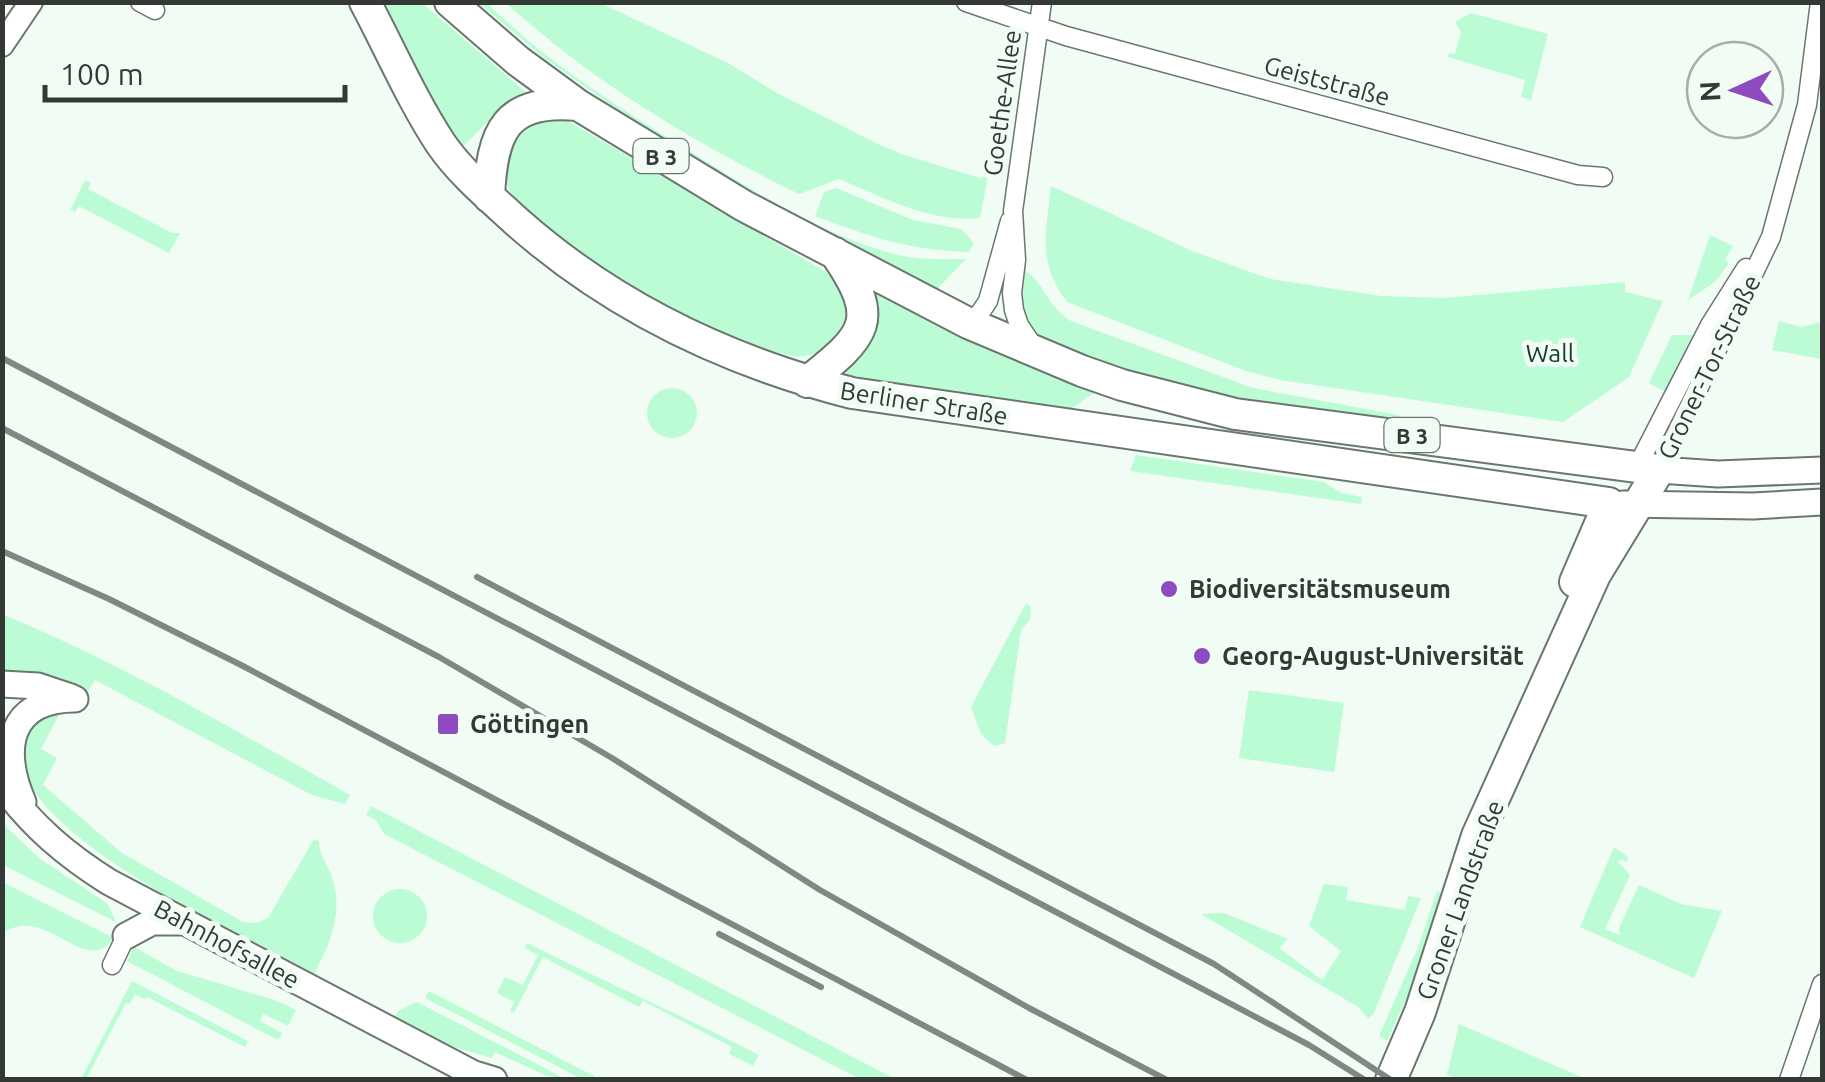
<svg xmlns="http://www.w3.org/2000/svg" width="1825" height="1082" font-family="Ubuntu,sans-serif">
  <rect width="100%" height="100%" fill="#f0fcf4"/>
  <!-- green -->
  <path fill="#bbfcd5" d="M379 3H422L527 93 505 105 461 148Z
    M479 3H487C546 62 620 108 691 152 753 191 819 233 890 253 915 260 940 259 966 259L933 293 657 137 544 58Z
    M506 3H600L728 63 777 93 878 144 904 155 980 178 988 176 980 218C930 223 885 198 839 179L799 194C693 142 594 83 506 3Z
    M1471 13 1548 34 1531 100 1521 97 1525 80 1448 57 1449 53 1455 54 1461 32 1455 22Z
    M556 118 568 121 826 272C842 289 850 307 845 331 826 348 814 361 786 355 743 341 696 330 655 308 618 289 525 224 508 187 503 176 504 168 506 157 513 129 529 123 556 118Z
    M85 180 91 183 88 189 172 233H180L169 253 79 206 75 212 70 210Z
    M1051 186 1192 251 1270 279 1381 296 1444 298 1625 282V292L1663 301 1629 377 1563 422 1281 380 1246 371 1067 302C1037 261 1046 234 1051 186Z
    M836 188 913 220 961 229 974 243 969 252C908 250 871 237 815 216L824 192Z
    M1710 235 1733 246 1725 260 1729 263 1715 282 1688 300Z
    M1024 270C1044 281 1046 306 1071 321L1253 388 1398 415 1399 419 1379 420 1187 392 1047 346C1026 323 1015 301 1024 270Z
    M873 286 1098 390 1064 414 844 378 843 371 876 308Z
    M1779 321 1801 327 1822 322V359L1772 350Z
    M1672 335H1695L1666 392 1649 383Z
    M647 413a25 25 0 1 1 50 0a25 25 0 1 1-50 0Z
    M1136 455 1324 482 1341 493 1362 497 1361 504 1130 471Z
    M1026 603 1031 607 1030 619 1021 630 1005 743 994 746 981 734 971 707Z
    M2 614C123 664 236 731 350 795L345 804 312 795 95 680 87 693 53 677 3 672Z
    M1249 690 1344 703 1334 772 1239 758Z
    M62 709 41 749 57 758 43 785 122 853 243 922 256 923 268 918 314 839 319 841C319 857 329 866 333 880 343 915 330 943 314 974 252 941 7 830 22 748 27 724 39 717 62 709Z
    M371 806 895 1079H860L384 834 376 820 366 815Z
    M2 823 39 858 108 904 116 922 3 865Z
    M1614 847 1628 857 1627 862 1621 859 1618 862 1630 875 1605 929 1620 935 1619 928 1639 885 1681 904 1722 911 1694 978 1580 927Z
    M2 882 114 938C84 979 47 903 3 933Z
    M1324 884 1348 887 1346 900 1405 910 1408 896 1421 898 1373 1015 1368 1018 1358 1007 1201 914 1224 913 1288 939 1279 948 1322 980 1341 951 1309 926Z
    M373 916a27 27 0 1 1 54 0a27 27 0 1 1-54 0Z
    M1437 891 1444 896 1419 971 1387 1041 1379 1036 1419 945Z
    M527 943C604 982 682 1015 759 1055L753 1066 729 1054 732 1047 643 1001 639 1007 543 957 514 1013 510 1011 514 1002 497 993 505 977 523 985 538 955 525 948Z
    M134 947 177 971 275 1000 296 1010 288 1026 263 1014 260 1021 282 1033 280 1038 276 1039 127 961Z
    M132 981 248 1041 245 1047 147 997 145 999 135 994 130 1004 126 1003 86 1079H81Z
    M429 991 594 1076 592 1079H582L425 998Z
    M417 1002 566 1079 547 1076 495 1052 492 1058 454 1047 395 1016 398 1011Z
    M1459 1024 1586 1079H1456L1447 1075Z"/>
  <g fill="none" stroke-linecap="round" stroke-linejoin="round">
    <!-- minor casing -->
    <g stroke="#6b766f" stroke-width="21">
      <path id="minor" d="M140 2 155 10
        M966 2 1066 36 1578 175 1603 177
        M968 323 980 313 988 301 1010 221
        M1035 349 1019 325 1014 310 1012 293 1016 260 1013 211 1042 2
        M1637 467 1710 325 1746 268
        M1659 470 1771 237 1807 105 1820 2
        M112 965 126 936
        M1789 1080 1822 984"/>
    </g>
    <!-- tertiary casing -->
    <g stroke="#6b766f" stroke-width="26">
      <path id="tertiary" d="M2 45 31 2"/>
    </g>
    <!-- secondary casing -->
    <g stroke="#6b766f" stroke-width="29">
      <path id="secondary" d="M1659 470 1718 474 1822 470
        M1623 504 1753 506 1822 502
        M2 684 38 686 71 697
        M2 785C32 826 66 855 109 882L474 1074 494 1080
        M23 802C0 750 8 699 75 699
        M126 936 152 922H182"/>
    </g>
    <!-- primary casing -->
    <g stroke="#6b766f" stroke-width="34">
      <path id="primary" d="M365 2C390 49 412 100 441 144 461 173 490 197 516 221 613 307 726 361 852 393L1609 503 1575 582
        M450 2 518 61 578 105 744 206 968 323 1082 371 1122 385 1235 414 1659 470 1595 575 1477 836 1420 1012 1391 1080
        M489 197C492 132 505 98 578 105
        M807 382C866 335 882 321 835 253"/>
    </g>
    <!-- minor -->
    <use href="#minor" stroke="#fff" stroke-width="18"/>
    <!-- tertiary -->
    <use href="#tertiary" stroke="#fff" stroke-width="22"/>
    <!-- secondary -->
    <use href="#secondary" stroke="#fff" stroke-width="25"/>
    <!-- primary -->
    <use href="#primary" stroke="#fff" stroke-width="30"/>
    <!-- rail -->
    <path stroke="#808883" stroke-width="6" d="M2 358 1309 1045 1365 1080
      M2 428 439 657 612 758 820 890 1029 1008 1167 1080
      M2 551 109 599 241 665 1027 1080
      M477 577 1214 964 1391 1080
      M719 934 821 987"/>
  </g>
  <!-- markers -->
  <g fill="#8e4bbf" stroke="#f0fcf4" stroke-width="4">
    <circle cx="1169" cy="589" r="10"/>
    <circle cx="1202" cy="656" r="10"/>
    <rect x="436" y="712" width="24" height="24" rx="5"/>
  </g>
  <g text-anchor="middle" dominant-baseline="central" stroke-width="10" stroke-linejoin="round" paint-order="stroke">
    <!-- shield labels -->
    <g fill="#f0fcf4" stroke="#6c746f" stroke-width="2.5">
      <rect x="633.5" y="139" width="55" height="34" rx="8"/>
      <rect x="1384.5" y="418" width="55" height="34" rx="8"/>
    </g>
    <g font-size="22" font-weight="bold" fill="#343936">
      <text x="661" y="156">B 3</text>
      <text x="1412" y="435">B 3</text>
    </g>
    <!-- street labels -->
    <g font-size="25" fill="#343936" stroke="#f0fcf4">
      <text transform="translate(1327 81) rotate(15)">Geiststraße</text>
      <text transform="translate(1002 103) rotate(-82)">Goethe-Allee</text>
      <text transform="translate(1709 367) rotate(-64)">Groner-Tor-Straße</text>
      <text transform="translate(924 403) rotate(9)">Berliner Straße</text>
      <text transform="translate(1460 900) rotate(-70)">Groner Landstraße</text>
      <text transform="translate(227 944) rotate(28)">Bahnhofsallee</text>
    </g>
    <!-- park labels -->
    <g font-size="25" fill="#143e28" stroke="#f0fcf4">
      <text x="1550" y="353">Wall</text>
    </g>
    <!-- poi labels -->
    <g font-size="25" font-weight="bold" fill="#343936" stroke="#f0fcf4" text-anchor="start">
      <text x="1189" y="589">Biodiversitätsmuseum</text>
      <text x="1222" y="656">Georg-August-Universität</text>
      <text x="470" y="724">Göttingen</text>
    </g>
  </g>
  <!-- border -->
  <rect width="1825" height="1082" fill="none" stroke="#343936" stroke-width="10"/>
  <!-- north arrow -->
  <g transform="translate(1735 90) rotate(267)"><circle r="48" fill="#f0fcf4" stroke="#a5aea8" stroke-width="2.5"/>
  <path d="M0-8L18 38L0 25L-18 38Z" fill="#8e4bbf"/>
  <text y="-15" font-size="28" font-weight="bold" text-anchor="middle" fill="#343936">N</text>
  </g>
  <!-- scale -->
  <path d="M45 85v15h300v-15" fill="none" stroke="#343936" stroke-width="5"/>
  <text x="60" y="85" font-size="30" fill="#343936" stroke="#f0fcf4" stroke-width="8" paint-order="stroke">100 m</text>
</svg>
